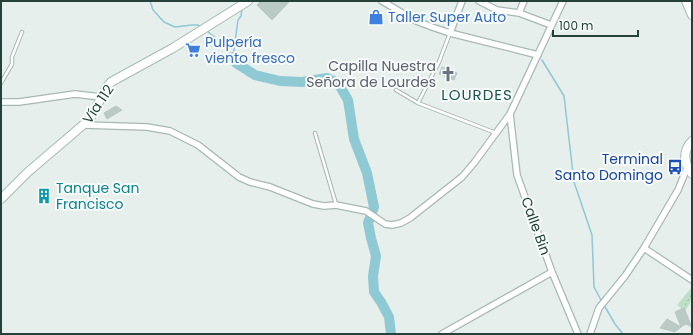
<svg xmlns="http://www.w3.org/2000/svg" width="693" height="335" font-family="Poppins,sans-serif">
  <rect width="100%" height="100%" fill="#e6efeb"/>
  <!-- green -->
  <path fill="#bfe0c8" d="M692 287V300L685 311 677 305Z"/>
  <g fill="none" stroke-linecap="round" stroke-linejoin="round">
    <!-- stream -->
    <path stroke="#8ec9d4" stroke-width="1.5" d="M150 1 153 10 164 22 175 27 192 25H198L201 27
      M206 30 219 41 233 57
      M233 57 238 20 241 16 242 9
      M542 60 564 96 574 182 592 235 594 287 602 302
      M604 305 615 324 623 334"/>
    <!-- river -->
    <path stroke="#8ec9d4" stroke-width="10" d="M233 57 236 63 255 75 280 81 302 82 327 78 338 83 348 100 354 139 367 173 374 207 368 223 371 238 376 256 373 276 374 292 381 302 389 317 391 334"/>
  </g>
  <!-- building -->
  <path fill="#bbcac4" stroke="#b8c9c2" d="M261 1H290L272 20 257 5Z
    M442 67 457 73 454 80 439 74Z
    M116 106 122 110 107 119 104 113Z
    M38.5 196a5.5 5.5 0 1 1 11 0a5.5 5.5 0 1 1-11 0Z
    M684 308 692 327 686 324 681 327 675 312Z
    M667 319 681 327 675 332 660 328Z"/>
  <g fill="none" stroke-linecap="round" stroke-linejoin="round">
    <!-- lane casing -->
    <g stroke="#a8b8b2" stroke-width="4.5">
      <path id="lane" d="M1 83 12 64V57L22 32
        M396 90 418 103 496 133
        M418 103 439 62 450 33
        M315 133 336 204"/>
    </g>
    <!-- street casing -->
    <g stroke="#a8b8b2" stroke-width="8">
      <path id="street" d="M382 1 414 20 432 27 450 33 538 55
        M479 1 497 10 519 13 551 25
        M519 13 524 1
        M450 33 462 1
        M1 102H19L75 94 101 97
        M510 114 517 175 552 272 578 334
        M84 125 147 127 170 131 198 145 239 177 250 182 270 187 313 204 324 206 336 205 366 211 385 224 392 225 401 223 410 218 462 177 474 163 510 114 563 1
        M644 248 692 280
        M442 334 552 272
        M590 334 599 308 625 276 644 248 678 190 687 168"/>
    </g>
    <!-- secondary casing -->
    <g stroke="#a4bbb3" stroke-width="10">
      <path id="secondary" d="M686 1 692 15
        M692 141C682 151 684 164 692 174
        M1 199 28 172 90 119 106 88 111 82 173 48 248 1"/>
    </g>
    <!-- path -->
    <path stroke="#86b3a5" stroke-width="1" stroke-dasharray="2 3" stroke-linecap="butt" d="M691 292 692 293
      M685 305 692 294"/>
    <!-- lane -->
    <use href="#lane" stroke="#fff" stroke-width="2.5"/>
    <!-- street -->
    <use href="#street" stroke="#fff" stroke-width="5.5"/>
    <!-- secondary -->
    <use href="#secondary" stroke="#fff" stroke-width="8"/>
  </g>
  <!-- icons -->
  <defs>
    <g id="shop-bare" transform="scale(1.2)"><path d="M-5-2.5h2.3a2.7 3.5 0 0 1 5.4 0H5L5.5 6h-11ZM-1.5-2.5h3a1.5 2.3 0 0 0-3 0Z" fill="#3f7fe0" stroke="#f7fbf9" stroke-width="2.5" paint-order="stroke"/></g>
    <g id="supermarket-bare" transform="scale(1.2)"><path d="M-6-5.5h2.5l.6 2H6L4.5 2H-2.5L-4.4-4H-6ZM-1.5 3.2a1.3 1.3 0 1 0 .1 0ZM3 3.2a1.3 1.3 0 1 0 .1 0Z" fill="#3f7fe0" stroke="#f7fbf9" stroke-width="2.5" paint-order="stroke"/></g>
    <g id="church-bare" transform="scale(1.2)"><path d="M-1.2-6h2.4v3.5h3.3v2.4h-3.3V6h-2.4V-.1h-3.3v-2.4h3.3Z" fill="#6b7280" stroke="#f7fbf9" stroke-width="2.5" paint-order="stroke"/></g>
    <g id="bus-bare" transform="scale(1.2)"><path d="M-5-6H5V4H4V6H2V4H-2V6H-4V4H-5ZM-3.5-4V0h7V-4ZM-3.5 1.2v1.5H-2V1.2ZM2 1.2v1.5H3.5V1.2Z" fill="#1a4fb4" stroke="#f7fbf9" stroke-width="2.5" paint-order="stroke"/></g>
    <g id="building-bare" transform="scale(1.2)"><path d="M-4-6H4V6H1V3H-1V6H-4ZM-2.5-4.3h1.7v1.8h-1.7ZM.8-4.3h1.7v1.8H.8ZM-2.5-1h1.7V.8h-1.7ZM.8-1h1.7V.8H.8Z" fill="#0f9aa8" stroke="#f7fbf9" stroke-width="2.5" paint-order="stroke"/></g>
  </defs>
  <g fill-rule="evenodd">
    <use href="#shop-bare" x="376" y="17"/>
    <use href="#supermarket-bare" x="193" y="50"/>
    <use href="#church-bare" x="448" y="74"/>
    <use href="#bus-bare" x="675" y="167"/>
    <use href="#building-bare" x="44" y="196"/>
  </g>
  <g text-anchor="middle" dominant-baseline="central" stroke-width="4" stroke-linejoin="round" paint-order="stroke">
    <!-- shop labels -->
    <g font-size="14" fill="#366cbe" stroke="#f7fbf9" text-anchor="start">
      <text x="388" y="17">Taller Super Auto</text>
      <text x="205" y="42">Pulpería<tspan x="205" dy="16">viento fresco</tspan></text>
    </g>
    <!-- worship labels -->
    <g font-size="14" fill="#5b616d" stroke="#f7fbf9" text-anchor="end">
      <text x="436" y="66">Capilla Nuestra<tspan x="436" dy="16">Señora de Lourdes</tspan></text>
    </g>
    <!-- street labels -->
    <g font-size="14" fill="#24423a" stroke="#f7fbf9">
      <text transform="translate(98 104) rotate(-56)">Vía 112</text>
      <text transform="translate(536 226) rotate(70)">Calle Bin</text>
    </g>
    <!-- transit labels -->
    <g font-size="14" fill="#164399" stroke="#f7fbf9" text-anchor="end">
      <text x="663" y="159">Terminal<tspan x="663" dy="16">Santo Domingo</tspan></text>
    </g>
    <!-- culture labels -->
    <g font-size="14" fill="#0d838f" stroke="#f7fbf9" text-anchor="start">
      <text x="56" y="188">Tanque San<tspan x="56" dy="16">Francisco</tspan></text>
    </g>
    <!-- neighbourhood labels -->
    <g font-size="15" letter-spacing="1" fill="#1f5548" stroke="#f7fbf9">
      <text x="477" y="94">LOURDES</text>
    </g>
  </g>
  <!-- border -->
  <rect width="693" height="335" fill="none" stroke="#24423a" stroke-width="4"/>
  <!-- scale -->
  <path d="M553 30v6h85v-6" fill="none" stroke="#24423a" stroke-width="2"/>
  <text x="559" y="30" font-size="12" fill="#24423a" stroke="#f7fbf9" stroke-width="3" paint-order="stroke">100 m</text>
</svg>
